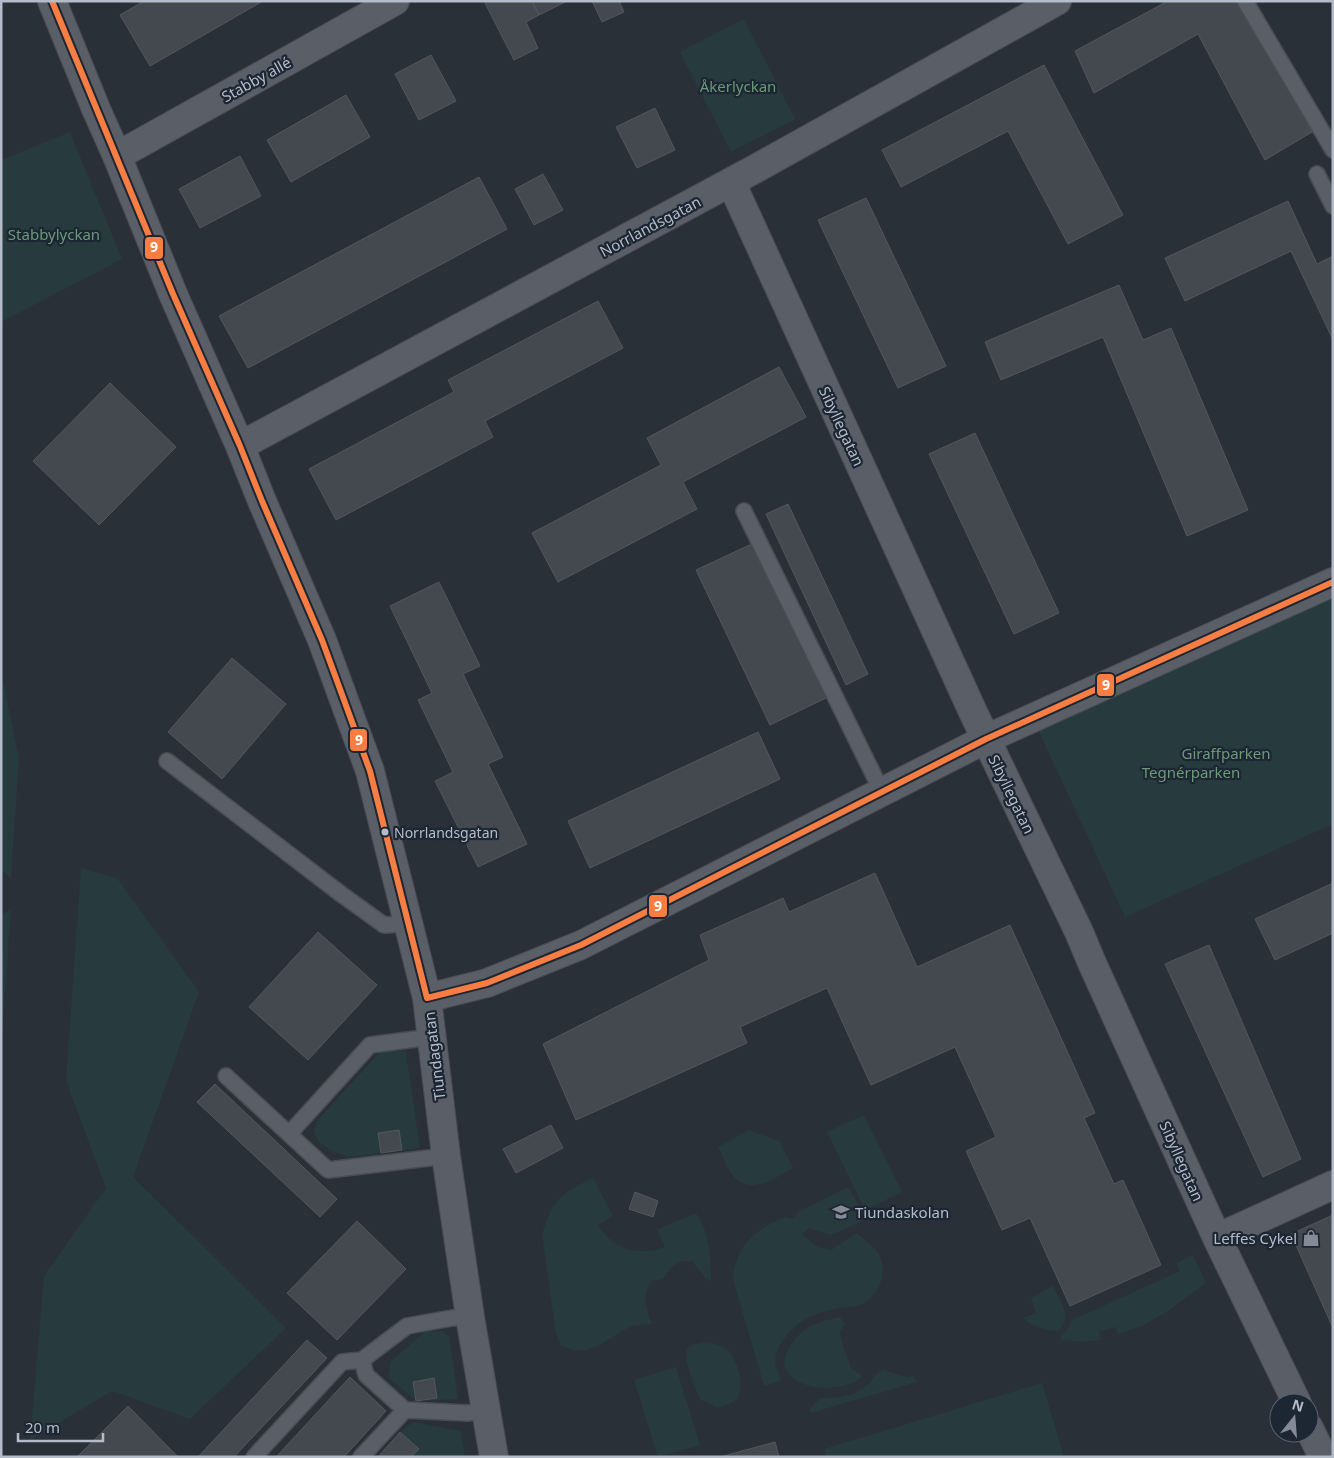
<svg xmlns="http://www.w3.org/2000/svg" width="1334" height="1458" font-family="'Noto Sans',sans-serif">
  <rect width="100%" height="100%" fill="#2a3038"/>
  <!-- green -->
  <path fill="#273a3e" d="M744 19 795 119 731 152 680 52Z
    M70 132 122 259 1 322V160Z
    M1333 595V824L1125 917 1036 725Z
    M1 671 19 758 11 879 1 869Z
    M81 868 117 878 199 992 133 1177 286 1328 190 1419 112 1391 30 1440 44 1276 106 1188 66 1081Z
    M11 910 1 1049V914Z
    M393 1050 406 1052 420 1148 349 1157 332 1151 319 1142 314 1131 317 1121 380 1052Z
    M864 1115 902 1192 865 1210 827 1132Z
    M749 1130 779 1141 793 1168C777 1177 752 1195 735 1178 728 1172 723 1155 718 1147Z
    M593 1178 613 1216 598 1225C614 1251 637 1256 665 1247L657 1230 696 1213C710 1233 711 1257 711 1281L705 1278 693 1262 680 1261 670 1269 663 1279 651 1281C641 1298 646 1307 652 1324L631 1326 601 1344 586 1350 574 1351 561 1345 556 1334 542 1235C552 1200 561 1193 593 1178Z
    M848 1187 867 1219 831 1235 809 1228 802 1235 818 1247 831 1250 857 1233C863 1239 870 1243 875 1249 890 1266 882 1294 862 1304 856 1307 847 1307 840 1308 813 1313 795 1321 780 1345 773 1358 774 1368 782 1380L764 1386 733 1279C735 1246 756 1229 785 1217L794 1219 797 1213Z
    M1193 1255 1206 1283 1165 1313 1142 1326 1118 1334 1116 1327 1099 1332 1101 1340 1081 1342 1061 1340V1336L1070 1326 1072 1320 1180 1271 1177 1263Z
    M1053 1286C1058 1297 1070 1314 1063 1325 1061 1328 1059 1329 1057 1331 1043 1330 1033 1327 1023 1318L1036 1313 1031 1298Z
    M840 1317 845 1324 840 1332 842 1343 851 1368 862 1376C858 1381 852 1383 846 1385 827 1390 803 1390 788 1373 776 1359 797 1333 810 1326 819 1322 830 1319 840 1317Z
    M440 1331 449 1336 458 1399 416 1401 388 1377 391 1361 425 1332Z
    M703 1342C710 1342 718 1344 725 1348 737 1355 747 1390 735 1400 730 1405 723 1406 717 1408L700 1399C696 1388 681 1357 688 1348 692 1344 697 1343 703 1342Z
    M676 1367 700 1445 658 1457 634 1380Z
    M883 1370 907 1377 914 1376 917 1382 811 1413 810 1409 820 1398C834 1399 856 1396 866 1386 873 1381 875 1373 883 1370Z
    M1042 1383 1064 1457H826L824 1449Z
    M413 1422 461 1431 465 1457H411L419 1448 400 1432Z"/>
  <!-- building -->
  <path fill="#444950" stroke="#52575f" d="M144 1H263L150 66 120 15Z
    M489 1H532L539 15 526 22 538 48 514 60 485 3Z
    M532 1H567L539 15Z
    M592 1H619L624 12 602 22Z
    M1168 1H1242L1312 132 1265 160 1198 34 1094 93 1075 51Z
    M431 55 456 101 419 120 395 74Z
    M1044 65 1123 215 1068 244 1008 131 901 187 882 150Z
    M346 95 370 137 291 182 267 140Z
    M655 108 675 150 637 168 616 127Z
    M240 156 261 196 200 228 179 189Z
    M543 174 563 210 534 225 515 189Z
    M479 177 507 229 248 368 219 316Z
    M866 198 946 366 898 388 818 220Z
    M1288 201 1317 264 1333 256V340L1291 251 1185 301 1165 258Z
    M1119 285 1143 340 1171 328 1248 510 1187 536 1103 337 1001 380 985 342Z
    M598 301 623 348 485 421 493 437 336 520 309 469 454 392 448 380Z
    M779 367 806 417 683 482 697 509 558 582 532 533 661 465 647 438Z
    M110 383 176 447 99 525 33 461Z
    M975 433 1059 613 1014 634 929 454Z
    M788 504 868 674 846 685 766 514Z
    M756 542 830 696 770 725 696 570Z
    M439 582 480 666 463 674 503 757 488 764 527 844 478 867 435 781 453 772 418 700 432 693 390 606Z
    M232 658 286 704 222 779 168 732Z
    M758 732 780 779 590 868 568 821Z
    M875 873 917 967 1010 925 1095 1113 1084 1118 1114 1184 1123 1180 1161 1265 1070 1306 1030 1218 1002 1230 966 1151 996 1137 955 1047 871 1085 827 988 740 1027 747 1043 576 1120 543 1044 709 960 700 935 783 898 789 912Z
    M1333 883V933L1275 960 1255 919Z
    M318 932 377 985 308 1060 249 1007Z
    M1209 945 1301 1159 1263 1177 1165 964Z
    M215 1084 337 1199 320 1217 197 1102Z
    M551 1125 563 1148 516 1173 503 1149Z
    M399 1130 402 1150 381 1153 378 1133Z
    M635 1192 658 1201 653 1217 629 1209Z
    M1333 1215V1328L1291 1234Z
    M357 1221 406 1269 337 1340 287 1293Z
    M307 1340 327 1358 234 1457H198Z
    M350 1377 386 1411 344 1457H276Z
    M434 1378 437 1398 416 1401 413 1382Z
    M128 1406 178 1457H77Z
    M400 1432 419 1449 411 1457H378Z
    M775 1442 779 1457H720Z"/>
  <g fill="none" stroke-linecap="round" stroke-linejoin="round">
    <!-- service casing -->
    <g stroke="#484c53" stroke-width="18">
      <path id="service" d="M1245 1 1333 150
        M1317 174 1333 206
        M744 511 882 792
        M167 761 341 894 384 925 409 924
        M226 1076 328 1170 446 1156
        M289 1134 370 1045 431 1037
        M470 1317 452 1318 407 1326 362 1360 366 1375 405 1410 467 1413 486 1411
        M254 1457 342 1362 362 1360
        M361 1457 405 1410"/>
    </g>
    <!-- minor casing -->
    <g stroke="#484c53" stroke-width="30">
      <path id="minor" d="M52 1 96 109 117 156 173 294 240 446 262 501 322 640 370 771 427 998 446 1156 470 1317 494 1457
        M117 156 395 1
        M731 182 973 712 1079 932 1092 963 1217 1238 1297 1403
        M240 446 755 169 1057 1
        M427 998 487 983 581 945 986 739 1333 582
        M1217 1238 1333 1185
        M1309 1428 1323 1457"/>
    </g>
    <!-- service -->
    <use href="#service" stroke="#5a5e66" stroke-width="15"/>
    <!-- minor -->
    <use href="#minor" stroke="#5a5e66" stroke-width="28"/>
    <!-- bus-1 casing -->
    <g stroke="#1d2633" stroke-width="10">
      <path id="bus-1" d="M52 1 173 294 240 446 262 501 322 640 370 771 427 998
        M427 998 487 983 581 945 986 739 1333 582"/>
    </g>
    <!-- bus-1 -->
    <use href="#bus-1" stroke="#f77d43" stroke-width="6"/>
  </g>
  <!-- icons -->
  <defs>
    <g id="school-bare" transform="scale(1.35)"><path d="M0-5L7-2L0 1L-7-2ZM-4 1L0 2.5L4 1V4Q0 6-4 4Z" fill="#848b96" stroke="#1d2633" stroke-width="2.5" paint-order="stroke"/></g>
    <g id="shop-bare" transform="scale(1.35)"><path d="M-5-2.5h2.3a2.7 3.5 0 0 1 5.4 0H5L5.5 6h-11ZM-1.5-2.5h3a1.5 2.3 0 0 0-3 0Z" fill="#848b96" stroke="#1d2633" stroke-width="2.5" paint-order="stroke"/></g>
  </defs>
  <g fill-rule="evenodd">
    <use href="#school-bare" x="841" y="1212"/>
    <use href="#shop-bare" x="1311" y="1238"/>
  </g>
  <!-- markers -->
  <circle fill="#b4bcc9" stroke="#1d2633" stroke-width="2" cx="385" cy="832" r="4.5"/>
  <g text-anchor="middle" dominant-baseline="central" stroke-width="4.5" stroke-linejoin="round" paint-order="stroke">
    <!-- bus labels -->
    <g font-size="14" fill="#b4bcc9" stroke="#1d2633" text-anchor="start">
      <text x="394" y="832">Norrlandsgatan</text>
    </g>
    <!-- street labels -->
    <g font-size="15" fill="#b4bcc9" stroke="#1d2633">
      <text transform="translate(256 79) rotate(-29)">Stabby allé</text>
      <text transform="translate(650 226) rotate(-28)">Norrlandsgatan</text>
      <text transform="translate(842 426) rotate(65)">Sibyllegatan</text>
      <text transform="translate(1012 794) rotate(64)">Sibyllegatan</text>
      <text transform="translate(434 1056) rotate(-97)">Tiundagatan</text>
      <text transform="translate(1182 1161) rotate(66)">Sibyllegatan</text>
    </g>
    <!-- park labels -->
    <g font-size="15" fill="#6b9a76" stroke="#1d2633">
      <text x="738" y="86">Åkerlyckan</text>
      <text x="54" y="234">Stabbylyckan</text>
      <text x="1226" y="753">Giraffparken</text>
      <text x="1191" y="772">Tegnérparken</text>
    </g>
    <!-- poi labels -->
    <g font-size="15" fill="#b4bcc9" stroke="#1d2633" text-anchor="start">
      <text x="855" y="1212">Tiundaskolan</text>
      <text x="1297" y="1238" text-anchor="end">Leffes Cykel</text>
    </g>
  </g>
  <g stroke="#1d2633" stroke-width="2">
    <rect x="144" y="236" width="20" height="24" rx="5" fill="#f77d43"/>
    <rect x="1096" y="673" width="19" height="24" rx="5" fill="#f77d43"/>
    <rect x="349" y="728" width="19" height="24" rx="5" fill="#f77d43"/>
    <rect x="648" y="894" width="20" height="24" rx="5" fill="#f77d43"/>
  </g>
  <g font-size="14" text-anchor="middle" font-weight="bold" fill="#fff">
    <text x="154" y="252">9</text>
    <text x="1106" y="690">9</text>
    <text x="359" y="745">9</text>
    <text x="658" y="911">9</text>
  </g>
  <!-- border -->
  <rect width="1334" height="1458" fill="none" stroke="#b4bcc9" stroke-width="5"/>
  <!-- north arrow -->
  <g transform="translate(1294 1418) rotate(17)"><circle r="24" fill="#1d2633" stroke="#59626f"/>
  <path d="M0-4L9 19L0 12L-9 19Z" fill="#848b96"/>
  <text y="-8" font-size="14" font-weight="bold" text-anchor="middle" fill="#b4bcc9">N</text>
  </g>
  <!-- scale -->
  <path d="M18 1433v8h85v-8" fill="none" stroke="#b4bcc9" stroke-width="2.5"/>
  <text x="25" y="1433" font-size="15" fill="#b4bcc9" stroke="#1d2633" stroke-width="4" paint-order="stroke">20 m</text>
</svg>
